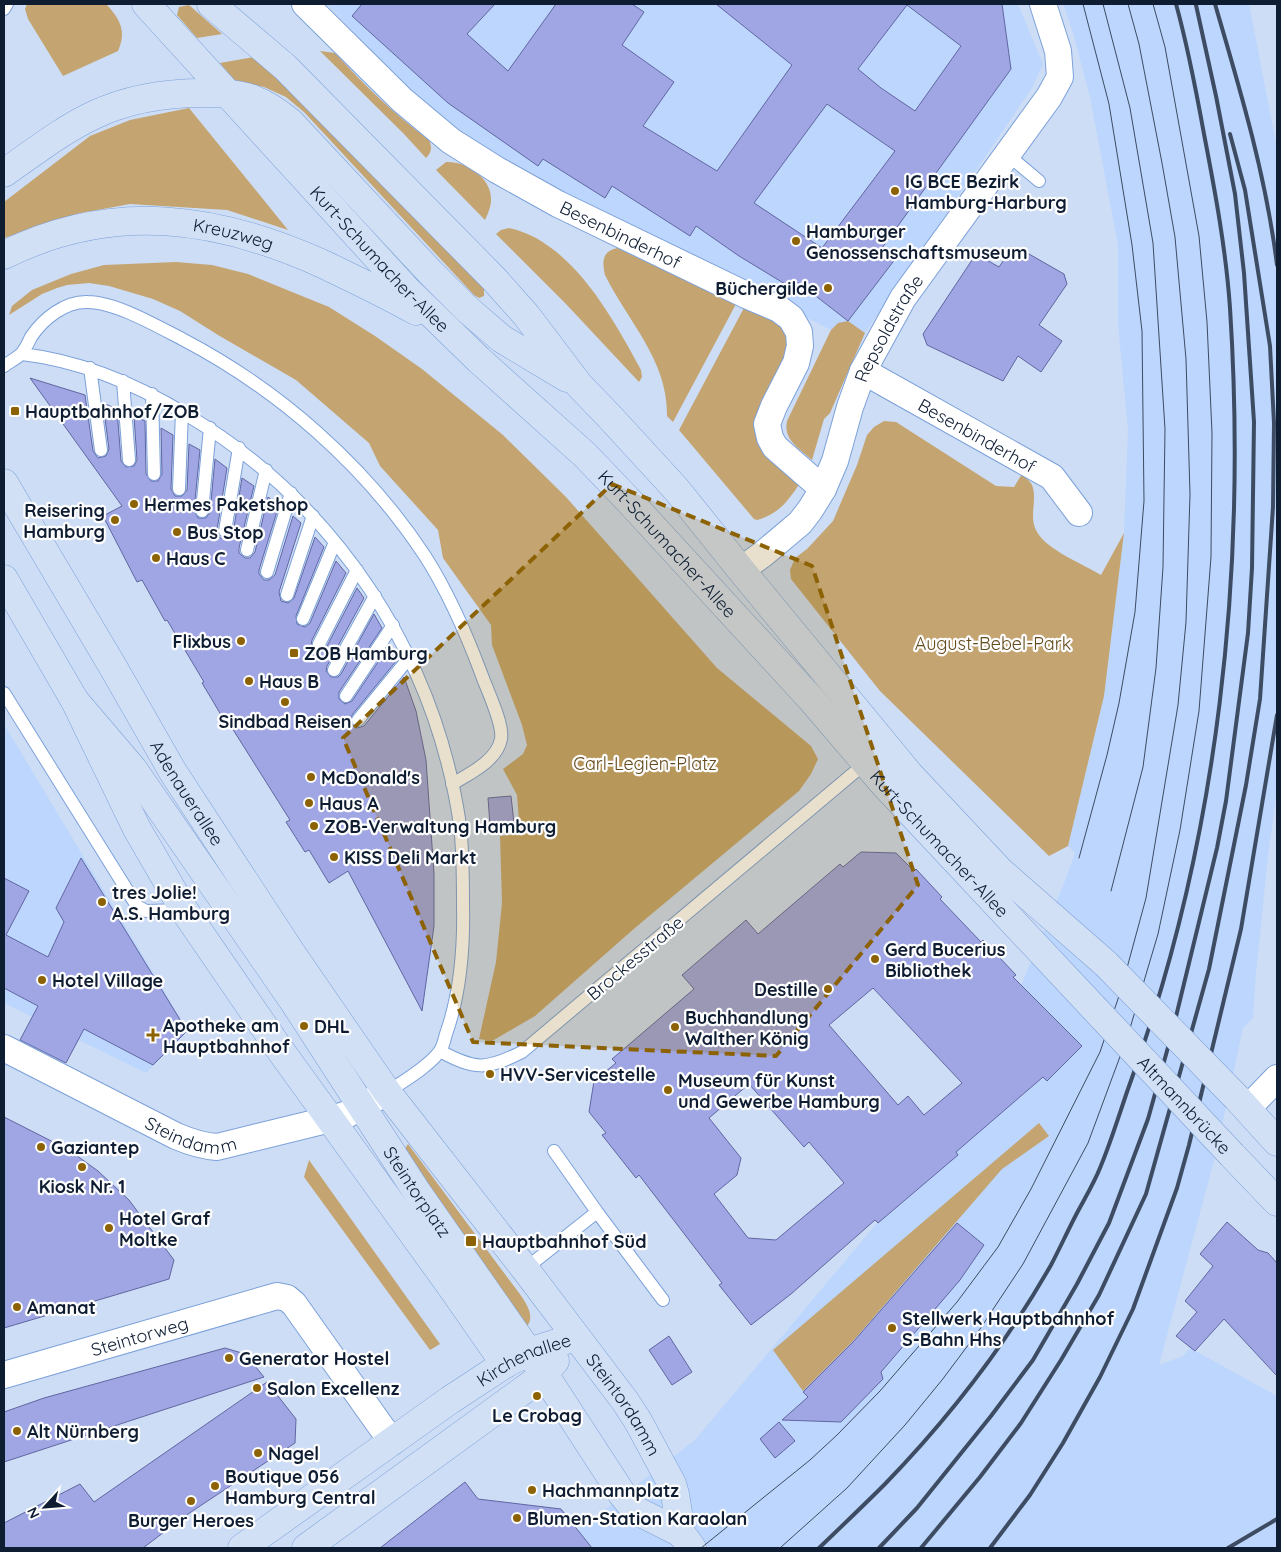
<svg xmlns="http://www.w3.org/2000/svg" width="1281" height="1552" font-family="Quicksand,sans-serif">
  <rect width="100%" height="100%" fill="#cdddf5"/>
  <!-- built -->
  <path fill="#bcd6fd" d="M327 4H1018L1043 64 1032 88 865 333 859 346 831 330 591 208 485 150 444 120 411 92Z
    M1063 4H1249L1277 148V791L1268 856 1256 973 1253 1018 1243 1028 1215 1157 1159 1365 1183 1356 1190 1348 1277 1396V1548H555L695 1440 898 1198 995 1047 1065 881 1075 853 1068 846 1104 696 1124 533 1128 429 1118 324V245L1090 97 1072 29Z
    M4 724 188 1031 146 1073 4 1003Z"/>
  <!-- green -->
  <path fill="#c4a471" d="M27 4H106C120 19 127 31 118 51L63 76 28 19 25 9Z
    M189 5 222 34 197 38 177 15 179 7Z
    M320 51 335 53C364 85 394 114 429 140 432 147 432 152 426 158L404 134Z
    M254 57 324 123 484 288V296L479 298 474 295 304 112 286 97 264 87 235 81 220 63Z
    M189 108 288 230 227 210 130 204 76 214 4 238V202L90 136 130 120Z
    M446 162C466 161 492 178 491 200 491 207 488 213 485 220L436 170Z
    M509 228C571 241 613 318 641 370L642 377 639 382 566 304 496 234 501 230Z
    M617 248 736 304 673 422 667 416C668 360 628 322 605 275 602 261 602 252 617 248Z
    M176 262 212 265 248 274 329 307 375 336 422 369 503 435 566 497 717 668 811 746 818 759 811 774 799 791 636 927 535 1016 492 1041 479 1039 496 962 502 903 500 836 520 834 517 795 503 769 523 754 527 745 522 725 492 645 491 625 443 558 438 530 380 466 369 443 296 380 218 335 180 311 153 299 109 286 89 283 67 285 57 288 42 294 9 315 12 306 32 290 71 274 104 265Z
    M745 306 777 321 788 331 790 348 754 424 755 433 760 445 800 483C788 501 779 514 757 520L754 519 679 430Z
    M848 321 865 333 830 413 824 419 812 460C799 448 783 440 787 421L831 330 838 323Z
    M884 421 896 422 996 486 1014 487 1022 474C1025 477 1030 481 1032 485 1038 500 1028 517 1037 532 1047 550 1083 564 1101 575L1124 533 1104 696 1068 846 1049 856 880 691 791 579 790 570 795 558 807 549 833 521 857 465 867 435 874 427Z
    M1039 1123 1049 1136 1002 1169 854 1340 803 1391 773 1350Z
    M408 1144 522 1297C529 1308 536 1320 523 1330L405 1153 406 1147Z
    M309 1160 440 1344 430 1350 304 1177Z"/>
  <!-- building -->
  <path fill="#9fa6e3" stroke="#6066a1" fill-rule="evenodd" d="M362 4H495L467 34 508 71 556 4H632L644 12 622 45 674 82 643 126 717 171 792 65 716 4H1002L1011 69 882 248 896 258 848 321 799 283 785 284 739 256 696 226 690 236 612 186 605 198 543 159 538 166 448 103 352 16ZM907 5 961 46 915 111 881 88 858 69ZM827 104 895 151 822 248 754 203Z
    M1012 248 1020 254 1022 250 1064 274 1067 284 1039 325 1062 341 1041 372 1018 356 1003 381 927 345 923 334 976 254 999 267Z
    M30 378 85 395 93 451 98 458 106 456 109 449 103 403 117 409 121 461 126 467 134 466 137 460 134 416 145 421 146 474 151 481H158L162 474 161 428 173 435 171 489 175 496H182L187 490 189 444 200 450 194 510 198 518H206L210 512 215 459 227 468 217 530 220 538 227 539 233 533 242 478 254 486 239 548V553L245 558H250L255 552 268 497 279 505 259 570V574L264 580H269L275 575 293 516 301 523 279 592 281 601 288 603 294 598 315 537 324 547 296 616 297 624 305 627 310 623 336 561 346 573 312 640 311 645 315 651 320 652 326 648 357 588 364 598 327 666 326 671 331 677H338L341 674 374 614 382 628 339 692V699L345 704 352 701 390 644 397 660 352 715 351 723 357 728 364 726 404 677 416 711 426 760 434 874V926L422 1011 348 871 329 883 309 850 305 852 286 822 290 820 227 720 225 722 214 703 202 683 204 682 167 620 165 621 142 580 137 582 103 516 122 506Z
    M511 796 514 823 490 825 488 798Z
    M861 852 896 853 914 871 916 869 942 897 940 899 981 942 983 940 1016 975 1013 977 1082 1046 1047 1081 1043 1077 956 1152 958 1155 878 1223 875 1220 791 1294 751 1325 719 1285 722 1283 639 1175 636 1178 602 1135 606 1133 589 1112 594 1081 616 1063 612 1059 694 989 682 975 746 920 758 934 840 864 843 867ZM873 988 962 1083 924 1115 908 1096 898 1105 829 1025ZM749 1084 804 1147 809 1142 844 1183 776 1240 748 1238 714 1194 737 1175 741 1158 709 1118Z
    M81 858 187 1031 153 1065 84 1029 66 1063 20 1040 38 1006 4 988V878L29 891 6 935 48 957 64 922 56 908Z
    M4 1117 69 1150 98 1171 129 1200 174 1260 169 1279 4 1328Z
    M1227 1222 1258 1250 1268 1253 1277 1263V1376L1224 1319 1195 1351 1176 1336 1197 1312 1185 1301 1213 1266 1200 1254Z
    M957 1223 984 1245 960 1280 881 1372 883 1379 841 1422 782 1420 808 1397 803 1392 854 1341Z
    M669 1336 692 1372 672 1385 649 1350Z
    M225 1348 245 1354 264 1377 4 1462V1412L44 1398Z
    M267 1382 296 1419 295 1443 188 1514 143 1548H4V1523L80 1484 94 1502Z
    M779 1422 795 1441 775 1458 760 1439Z
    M465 1482 478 1499 561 1509 592 1548H380Z"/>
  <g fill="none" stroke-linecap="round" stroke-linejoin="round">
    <!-- lane casing -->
    <g stroke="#7ca1d9" stroke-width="14">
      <path id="lane" d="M4 9 7 4
        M1008 155 1039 181
        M22 354C82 361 136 384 187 415 335 503 435 654 460 825 463 851 463 877 463 904 464 946 461 990 447 1031 445 1036 444 1044 441 1049 433 1064 401 1083 387 1092
        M4 366C9 362 16 359 21 354 25 350 28 343 31 337 43 319 65 301 88 302 115 302 157 326 182 339 278 389 365 465 425 556 448 592 466 633 481 673 486 688 504 724 501 739 497 761 469 774 452 784
        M90 368 101 450
        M123 381 129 460
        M152 394 154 474
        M179 489 182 411
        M202 511 210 428
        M225 531 239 448
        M247 550 266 470
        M267 572 291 493
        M287 595 313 516
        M303 619 335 542
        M319 644 357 570
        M334 670 375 596
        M4 693 137 906 146 911 184 910
        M346 696 393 625
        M358 720 409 658
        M440 1051C475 1070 486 1070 522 1052L868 761
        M554 1151 597 1212
        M525 1269 597 1212 663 1300"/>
    </g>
    <!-- street casing -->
    <g stroke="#7ca1d9" stroke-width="28">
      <g id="street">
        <path id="s1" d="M305 4 402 100 451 141 497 170 558 204 746 295 779 309 791 318 799 332 800 346 796 363 774 406 767 424 770 438 775 447 823 489"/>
        <path id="s2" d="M863 371 1052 477 1079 513"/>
        <path id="s3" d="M741 570 763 554 800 523 810 510 823 489 835 461 850 407 863 371 903 298 1049 97 1060 77 1058 51 1043 4"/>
        <path id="s4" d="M4 1048 176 1136C190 1142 202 1146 217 1147L331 1119 348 1114 387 1092"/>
        <path d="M1247 1109 1277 1078"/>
        <path id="s5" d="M4 1375 277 1296 287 1298 294 1304 392 1442"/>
      </g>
    </g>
    <!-- secondary casing -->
    <g stroke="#7ca1d9" stroke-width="29">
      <g id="secondary">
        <path id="s6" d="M146 4 405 288 479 360 585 455 630 502 811 699 883 783 1093 1007"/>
        <path d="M211 4 285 67 494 279 526 315 579 385 608 415 676 489 741 570 909 774 1000 871 1106 964"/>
        <path d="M4 173C33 153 62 130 94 115 131 97 172 92 213 93 227 94 242 94 255 100 268 105 279 113 290 122L430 272 467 309 502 339 567 378"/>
        <path id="s7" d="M4 255C113 201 218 216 325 265 356 280 386 294 416 311"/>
        <path id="s8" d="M4 483 113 667 173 772 290 951 387 1092 525 1269 625 1401 638 1421 672 1484 675 1494 681 1533 692 1548"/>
        <path d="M4 579 75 701 137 829 184 910 278 1047 450 1285 505 1364"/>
        <path id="s9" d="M75 701 133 769 294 1002 417 1192 544 1374 622 1494 635 1510 681 1533"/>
        <path d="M1237 1098 1277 1142"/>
        <path d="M1232 1155 1277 1202"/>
        <path id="s10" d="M242 1548 450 1400 505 1364 528 1352 576 1337"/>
        <path d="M306 1548 536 1381 555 1361"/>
      </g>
    </g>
    <!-- lane -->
    <use href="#lane" stroke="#fff" stroke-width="12"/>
    <!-- street -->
    <use href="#street" stroke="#fff" stroke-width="26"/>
    <!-- secondary -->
    <use href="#secondary" stroke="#d2e0f5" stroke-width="28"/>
    <!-- tram -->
    <path stroke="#3d4c62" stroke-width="1" d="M1103 4 1130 108 1153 243 1165 429 1163 567 1156 668 1143 767 1111 891
      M1079 858 1107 755 1119 703 1135 612 1144 501 1142 331 1132 245 1109 104 1083 4
      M701 1548 810 1460 837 1435 880 1391 957 1302 998 1247 1031 1189 1100 1052 1121 990 1146 898 1178 705 1186 622 1190 494 1186 359 1175 237 1162 163 1139 44 1128 4
      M780 1548 847 1488 905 1425 942 1380 978 1332 1023 1264 1088 1143 1128 1035 1158 934 1180 830 1199 711 1211 557 1212 433 1207 322 1199 236 1165 47 1153 4"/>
    <!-- rail -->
    <path stroke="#3d4c62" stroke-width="4" d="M1215 4C1240 89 1266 176 1277 265
      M819 1548C841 1527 863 1506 885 1484 948 1419 1006 1344 1051 1265 1060 1248 1068 1230 1077 1213 1085 1198 1094 1183 1100 1168 1111 1142 1119 1115 1128 1089 1219 842 1247 570 1230 308 1226 250 1215 191 1204 134 1196 90 1188 47 1176 4
      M879 1548 917 1508 991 1416 1033 1360 1077 1284 1109 1223 1148 1119 1172 1033 1217 848 1226 801 1248 633 1252 568 1254 422 1244 273 1235 194 1216 96 1196 5
      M921 1548 980 1477 1021 1423 1061 1360 1099 1295 1146 1194 1209 969 1246 785 1260 699 1273 507 1274 423 1270 346 1245 190 1230 134
      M990 1548 1030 1495 1063 1443 1100 1377 1133 1309 1177 1188 1189 1145 1241 929 1277 715
      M1228 1548 1277 1519"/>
    <!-- secondary-bridge casing -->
    <g stroke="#7ca1d9" stroke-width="29" stroke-linecap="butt">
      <g id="secondary-bridge">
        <path d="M1106 964 1237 1098"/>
        <path id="s11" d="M1093 1007 1232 1155"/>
      </g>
    </g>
    <!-- secondary-bridge -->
    <use href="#secondary-bridge" stroke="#d2e0f5" stroke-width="28"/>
  </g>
  <!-- marked area -->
  <path fill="#8c6205" fill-opacity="0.2" stroke="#8c6205" stroke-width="4" stroke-dasharray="10 6" stroke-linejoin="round" d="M612 484 812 566 918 885 776 1056 473 1042 343 738Z"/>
  <!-- markers -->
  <g fill="#8c6205" stroke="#fdfdfd" stroke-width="2">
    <circle cx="895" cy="191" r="5"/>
    <circle cx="796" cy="241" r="5"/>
    <circle cx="828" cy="288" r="5"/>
    <rect x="10" y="406" width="10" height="10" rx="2.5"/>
    <circle cx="134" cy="504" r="5"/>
    <circle cx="115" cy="520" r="5"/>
    <circle cx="177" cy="532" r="5"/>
    <circle cx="156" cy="558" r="5"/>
    <circle cx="241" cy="641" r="5"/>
    <rect x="289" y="648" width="10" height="10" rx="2.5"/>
    <circle cx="249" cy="681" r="5"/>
    <circle cx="285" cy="702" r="5"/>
    <circle cx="311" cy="777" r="5"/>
    <circle cx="309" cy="803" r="5"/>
    <circle cx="314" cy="826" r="5"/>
    <circle cx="334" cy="857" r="5"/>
    <circle cx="102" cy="902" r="5"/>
    <circle cx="875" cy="959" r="5"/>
    <circle cx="42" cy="980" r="5"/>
    <circle cx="828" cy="989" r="5"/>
    <circle cx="304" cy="1026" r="5"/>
    <circle cx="675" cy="1027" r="5"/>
    <path d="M150.5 1027.5h5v5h5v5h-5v5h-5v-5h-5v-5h5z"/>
    <circle cx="490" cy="1074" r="5"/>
    <circle cx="668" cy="1090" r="5"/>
    <circle cx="41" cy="1147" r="5"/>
    <circle cx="82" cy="1167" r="5"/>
    <circle cx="109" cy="1228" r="5"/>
    <rect x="465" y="1235" width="12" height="12" rx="2.5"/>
    <circle cx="17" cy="1307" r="5"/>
    <circle cx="892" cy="1328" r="5"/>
    <circle cx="229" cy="1358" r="5"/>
    <circle cx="257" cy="1388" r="5"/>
    <circle cx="537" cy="1396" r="5"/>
    <circle cx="17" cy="1431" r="5"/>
    <circle cx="258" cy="1453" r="5"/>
    <circle cx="215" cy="1486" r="5"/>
    <circle cx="532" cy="1490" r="5"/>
    <circle cx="191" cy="1501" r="5"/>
    <circle cx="517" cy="1518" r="5"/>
  </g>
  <g text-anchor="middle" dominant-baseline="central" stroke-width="4.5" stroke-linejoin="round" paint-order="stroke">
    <!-- poi labels -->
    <g font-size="18" font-weight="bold" fill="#0f1d33" stroke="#fdfdfd" text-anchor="start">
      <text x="905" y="181">IG BCE Bezirk<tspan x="905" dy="21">Hamburg-Harburg</tspan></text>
      <text x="806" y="231">Hamburger<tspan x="806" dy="21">Genossenschaftsmuseum</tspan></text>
      <text x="818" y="288" text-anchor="end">Büchergilde</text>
      <text x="25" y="411">Hauptbahnhof/ZOB</text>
      <text x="144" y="504">Hermes Paketshop</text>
      <text x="105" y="510" text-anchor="end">Reisering<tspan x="105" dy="21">Hamburg</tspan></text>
      <text x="187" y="532">Bus Stop</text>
      <text x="166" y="558">Haus C</text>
      <text x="231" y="641" text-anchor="end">Flixbus</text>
      <text x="304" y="653">ZOB Hamburg</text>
      <text x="259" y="681">Haus B</text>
      <text x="285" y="721" text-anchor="middle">Sindbad Reisen</text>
      <text x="321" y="777">McDonald's</text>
      <text x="319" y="803">Haus A</text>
      <text x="324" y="826">ZOB-Verwaltung Hamburg</text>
      <text x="344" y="857">KISS Deli Markt</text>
      <text x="112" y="892">tres Jolie!<tspan x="112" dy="21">A.S. Hamburg</tspan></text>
      <text x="885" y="949">Gerd Bucerius<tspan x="885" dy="21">Bibliothek</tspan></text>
      <text x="52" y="980">Hotel Village</text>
      <text x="818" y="989" text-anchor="end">Destille</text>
      <text x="685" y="1017">Buchhandlung<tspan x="685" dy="21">Walther König</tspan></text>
      <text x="163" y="1025">Apotheke am<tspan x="163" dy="21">Hauptbahnhof</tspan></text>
      <text x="314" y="1026">DHL</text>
      <text x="500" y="1074">HVV-Servicestelle</text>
      <text x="678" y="1080">Museum für Kunst<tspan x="678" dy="21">und Gewerbe Hamburg</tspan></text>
      <text x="51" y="1147">Gaziantep</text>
      <text x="82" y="1186" text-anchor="middle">Kiosk Nr. 1</text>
      <text x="119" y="1218">Hotel Graf<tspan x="119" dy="21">Moltke</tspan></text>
      <text x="482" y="1241">Hauptbahnhof Süd</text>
      <text x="27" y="1307">Amanat</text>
      <text x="902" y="1318">Stellwerk Hauptbahnhof<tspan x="902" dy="21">S-Bahn Hhs</tspan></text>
      <text x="239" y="1358">Generator Hostel</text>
      <text x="267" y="1388">Salon Excellenz</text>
      <text x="537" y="1415" text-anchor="middle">Le Crobag</text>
      <text x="27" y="1431">Alt Nürnberg</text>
      <text x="268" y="1453">Nagel</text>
      <text x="225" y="1476">Boutique 056<tspan x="225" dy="21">Hamburg Central</tspan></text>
      <text x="542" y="1490">Hachmannplatz</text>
      <text x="527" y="1518">Blumen-Station Karaolan</text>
      <text x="191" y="1520" text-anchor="middle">Burger Heroes</text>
    </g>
    <!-- street labels -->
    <g font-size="18" fill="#0f1d33" stroke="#fdfdfd">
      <text stroke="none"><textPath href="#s1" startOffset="394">Besenbinderhof</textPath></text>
      <text stroke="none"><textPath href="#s7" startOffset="236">Kreuzweg</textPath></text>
      <text stroke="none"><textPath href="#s6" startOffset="346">Kurt-Schumacher-Allee</textPath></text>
      <text stroke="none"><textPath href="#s3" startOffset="291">Repsoldstraße</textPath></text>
      <text stroke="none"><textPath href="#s2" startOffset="131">Besenbinderhof</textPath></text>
      <text stroke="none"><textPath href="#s6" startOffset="751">Kurt-Schumacher-Allee</textPath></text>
      <text stroke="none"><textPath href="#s8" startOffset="360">Adenauerallee</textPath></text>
      <text stroke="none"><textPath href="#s6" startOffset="1156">Kurt-Schumacher-Allee</textPath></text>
      <text transform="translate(635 958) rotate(-40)">Brockesstraße</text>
      <text stroke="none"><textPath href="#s11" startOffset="134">Altmannbrücke</textPath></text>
      <text stroke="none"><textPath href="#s4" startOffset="208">Steindamm</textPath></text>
      <text stroke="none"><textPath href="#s9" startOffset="599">Steintorplatz</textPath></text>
      <text stroke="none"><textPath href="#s5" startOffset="141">Steintorweg</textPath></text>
      <text stroke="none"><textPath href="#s10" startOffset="340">Kirchenallee</textPath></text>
      <text stroke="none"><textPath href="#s8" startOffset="1112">Steintordamm</textPath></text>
    </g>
    <!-- park labels -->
    <g font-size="18" fill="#644a1d" stroke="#fdfdfd">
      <text x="993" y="643">August-Bebel-Park</text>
      <text x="645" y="763">Carl-Legien-Platz</text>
    </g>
  </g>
  <!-- border -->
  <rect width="1281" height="1552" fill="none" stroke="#0f1d33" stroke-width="10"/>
  <!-- north arrow -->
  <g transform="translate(45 1507) rotate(244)" stroke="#fdfdfd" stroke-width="4" paint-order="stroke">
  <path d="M0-4L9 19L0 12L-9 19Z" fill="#0f1d33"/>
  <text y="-8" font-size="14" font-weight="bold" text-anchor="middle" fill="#0f1d33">N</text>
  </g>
</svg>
